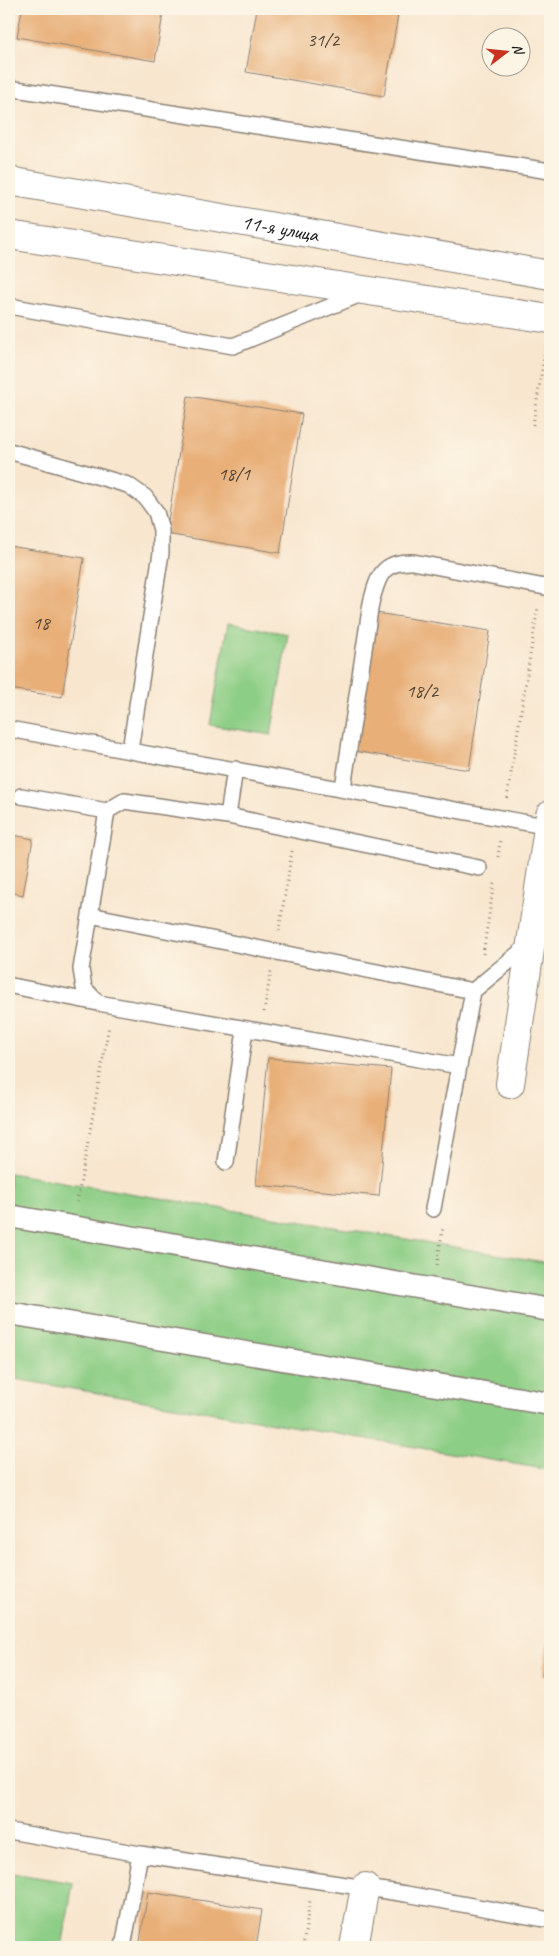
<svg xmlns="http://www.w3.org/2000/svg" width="559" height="1956" font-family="Caveat,sans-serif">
  <rect width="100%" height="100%" fill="#fcf5e5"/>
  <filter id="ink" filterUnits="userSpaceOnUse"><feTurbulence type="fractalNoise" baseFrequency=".02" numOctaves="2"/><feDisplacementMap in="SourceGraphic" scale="10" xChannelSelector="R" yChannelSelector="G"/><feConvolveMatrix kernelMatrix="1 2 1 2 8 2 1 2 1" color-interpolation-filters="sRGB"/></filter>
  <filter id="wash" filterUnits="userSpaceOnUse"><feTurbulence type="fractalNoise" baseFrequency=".0096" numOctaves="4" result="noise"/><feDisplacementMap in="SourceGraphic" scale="20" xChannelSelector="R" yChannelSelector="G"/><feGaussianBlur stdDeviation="1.12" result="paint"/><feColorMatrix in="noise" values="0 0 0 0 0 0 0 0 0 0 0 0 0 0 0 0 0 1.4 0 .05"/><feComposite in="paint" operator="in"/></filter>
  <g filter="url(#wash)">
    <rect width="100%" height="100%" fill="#f8e6cf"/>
    <!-- green -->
    <path fill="#8dce86" stroke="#547551" d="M228 623 288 634 271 735 210 725Z
      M9 1173 550 1263V1470L9 1378Z
      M12 1873 73 1883 62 1947H9V1893Z"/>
    <g id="blocks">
      <!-- building -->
      <path fill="#e8af78" d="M22 9H164L155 61 17 37Z
        M257 9H399L384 96 246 72Z
        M188 396 302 414 280 553 166 534Z
        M9 546 84 558 62 697 9 689Z
        M376 613 490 631 469 770 354 751Z
        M9 834 33 839 23 895 9 892Z
        M268 1058 391 1069 379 1196 256 1185Z
        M549 1632 550 1633V1678L542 1676Z
        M148 1892 262 1910 256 1947H139Z"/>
    </g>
  </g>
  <g filter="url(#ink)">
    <use href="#blocks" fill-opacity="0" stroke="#8a8176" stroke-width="1"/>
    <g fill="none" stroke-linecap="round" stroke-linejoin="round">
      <!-- service casing -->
      <g stroke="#8a8176" stroke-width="18">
        <path id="service" d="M9 88 550 171
          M9 306 233 346 361 294
          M9 451 128 485 145 497 156 512 161 530V553L130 750
          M9 729 550 827
          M235 769 228 816 479 868
          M343 788 371 603C378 576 382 561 413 562L550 588
          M21 796 107 811
          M228 816 124 801 107 811 90 915 473 991 530 944
          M90 915 81 969 84 988 98 1003 459 1066 473 991
          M12 986 98 1003
          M226 1162 245 1030
          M433 1209 459 1066
          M9 1831 140 1854 406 1894 550 1920
          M123 1947 140 1854"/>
      </g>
      <!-- pedestrian casing -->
      <g stroke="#8a8176" stroke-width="25">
        <path id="pedestrian" d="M9 1216 550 1310
          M9 1313 550 1404"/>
      </g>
      <!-- minor casing -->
      <g stroke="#8a8176" stroke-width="30">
        <g id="minor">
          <path id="s1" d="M9 181 550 275"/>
          <path d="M9 235 550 319"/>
          <path d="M510 1084 550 815"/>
          <path d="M354 1947 365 1887"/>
        </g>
      </g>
      <!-- path -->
      <path stroke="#8a8176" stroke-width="3" stroke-dasharray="1 4" stroke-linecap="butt" d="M533 425 546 345
        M545 566 550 534
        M507 798 538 607
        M498 857 500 839
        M279 931 292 851
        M483 954 494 883
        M264 1012 271 971
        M77 1202 109 1026
        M437 1265 443 1227
        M303 1947 310 1900"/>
      <!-- service -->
      <use href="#service" stroke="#fff" stroke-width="15"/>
      <!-- pedestrian -->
      <use href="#pedestrian" stroke="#fff" stroke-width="22"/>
      <!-- minor -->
      <use href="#minor" stroke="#fff" stroke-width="28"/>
    </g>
  </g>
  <g text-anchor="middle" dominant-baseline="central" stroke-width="4" stroke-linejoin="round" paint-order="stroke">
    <!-- number labels -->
    <g font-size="19" fill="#4f4133">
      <text x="323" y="40">31/2</text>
      <text x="234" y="474">18/1</text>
      <text x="41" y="623">18</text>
      <text x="422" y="691">18/2</text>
    </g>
    <!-- street labels -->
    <g font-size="21" fill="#1c1c1c" stroke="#fcf5e5">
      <text stroke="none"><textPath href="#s1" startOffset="275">11-я улица</textPath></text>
    </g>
  </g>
  <!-- margin -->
  <rect width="559" height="1956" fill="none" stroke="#fcf5e5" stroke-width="30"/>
  <!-- north arrow -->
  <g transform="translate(506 52) rotate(74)"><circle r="24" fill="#fcf5e5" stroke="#a29e95"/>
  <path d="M0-4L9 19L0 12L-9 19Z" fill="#c8321e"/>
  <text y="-8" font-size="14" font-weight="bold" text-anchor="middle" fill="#1c1c1c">N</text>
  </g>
</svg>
